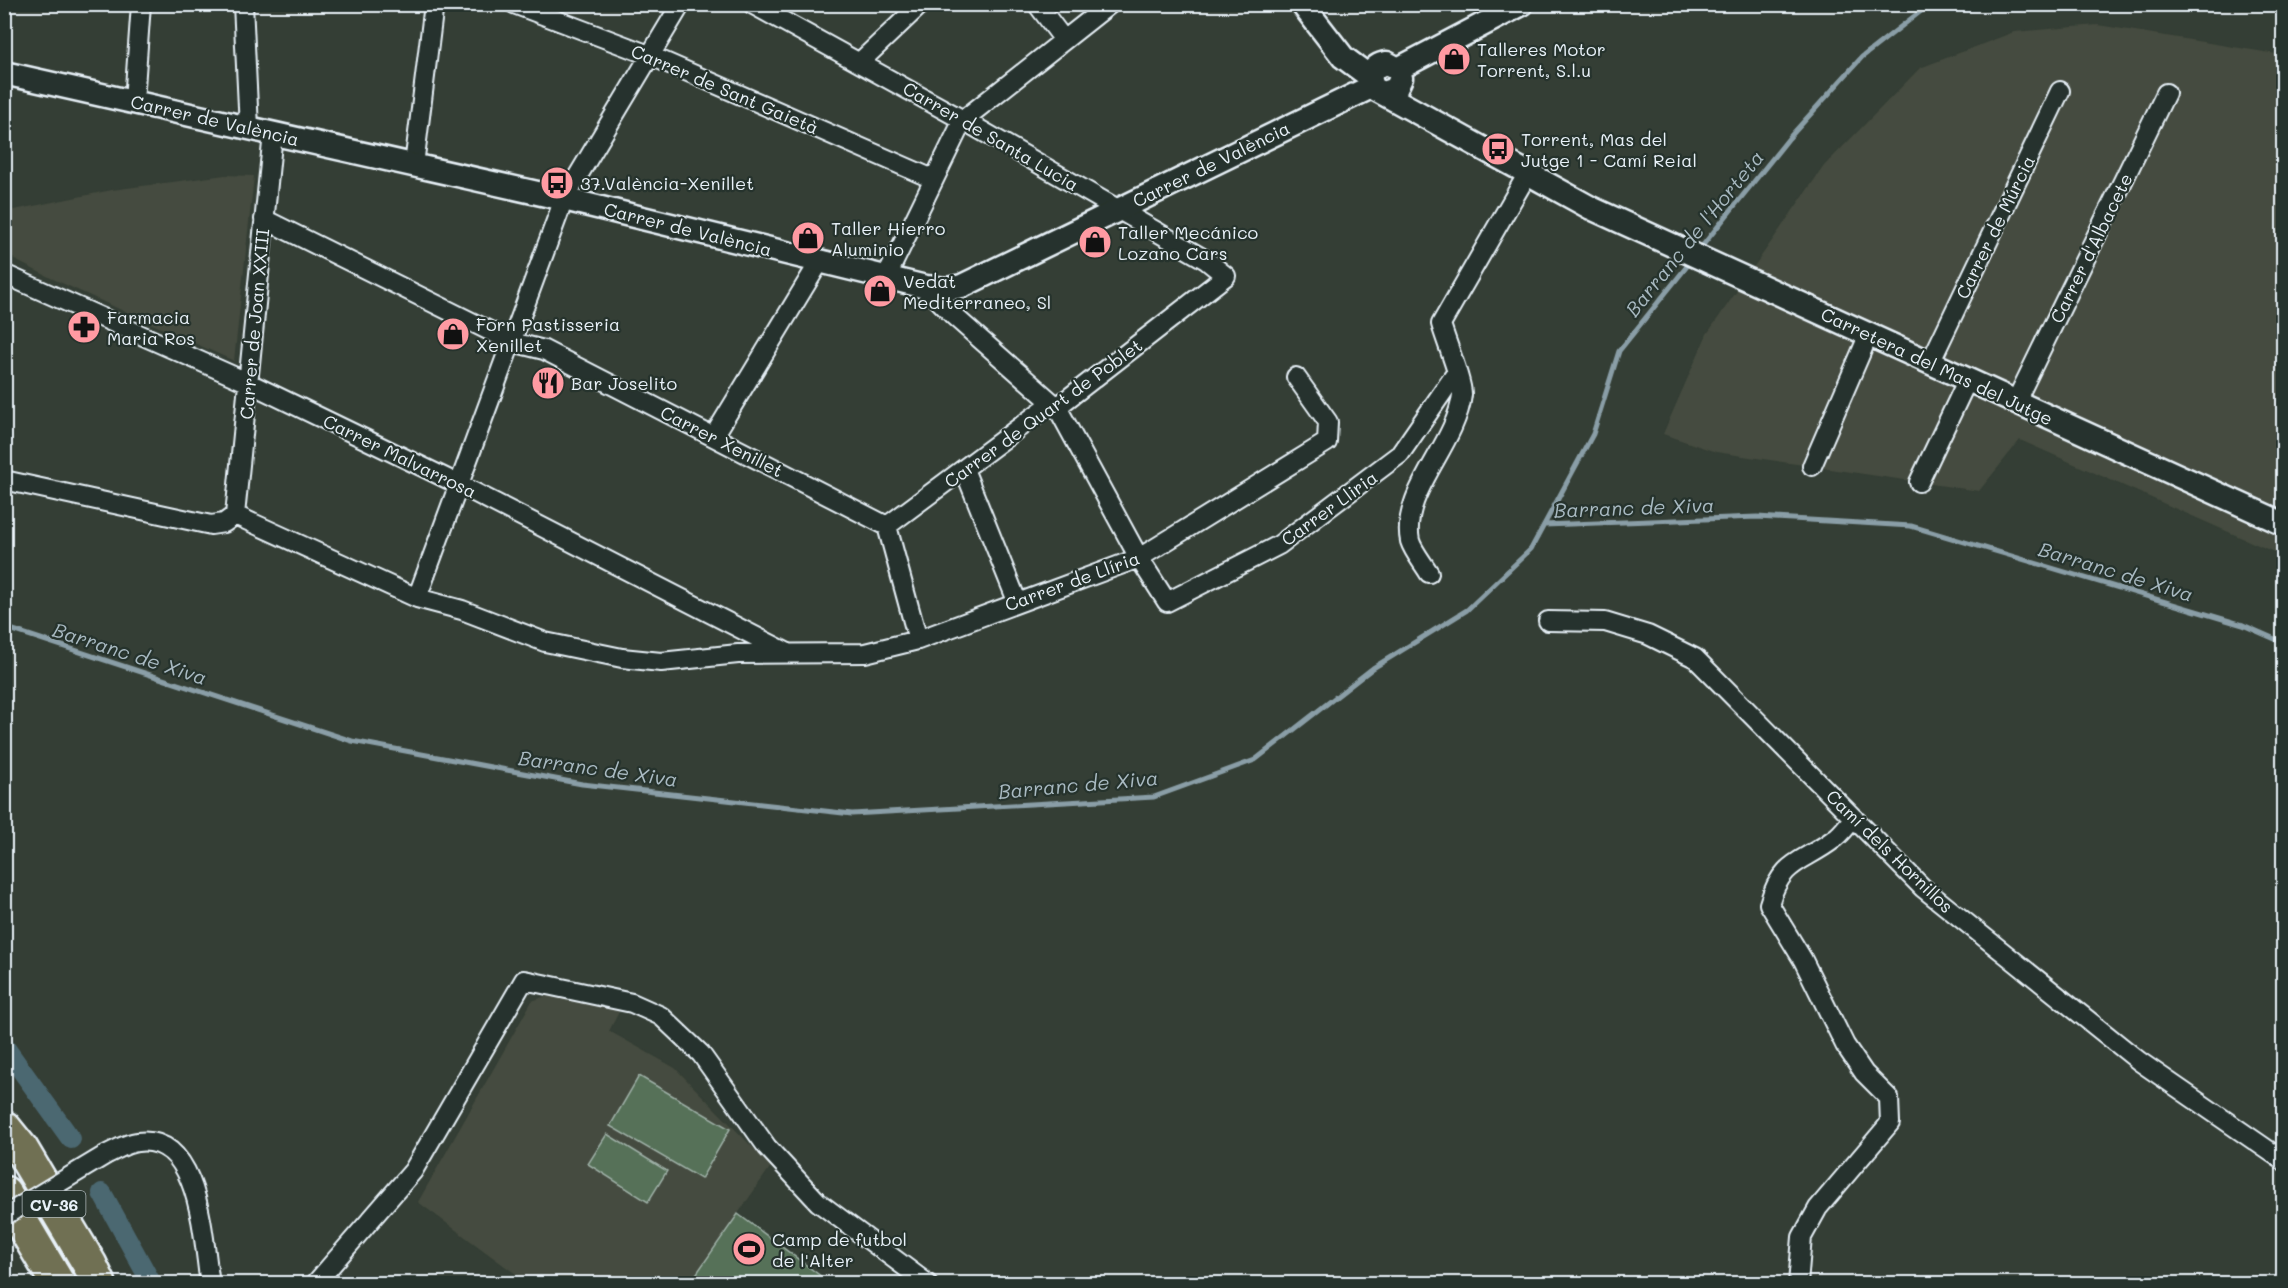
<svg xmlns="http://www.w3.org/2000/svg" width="2288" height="1288" font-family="Mali,sans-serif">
  <rect width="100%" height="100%" fill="#343e35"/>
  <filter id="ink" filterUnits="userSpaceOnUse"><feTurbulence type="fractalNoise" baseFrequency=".0167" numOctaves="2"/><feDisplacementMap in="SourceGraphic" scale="12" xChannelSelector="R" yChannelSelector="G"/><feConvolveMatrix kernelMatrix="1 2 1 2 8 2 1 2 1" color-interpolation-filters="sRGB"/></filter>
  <g filter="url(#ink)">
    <!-- built -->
    <path fill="#454b3f" d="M2098 25 2283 55V556L2020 440 1979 491 1716 452 1663 434 1707 334 1824 166 1920 68 2014 32Z
      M225 175 254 176 234 361 53 279 15 260 10 252 9 211 112 190Z
      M555 993 620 1010 609 1031 675 1068 771 1166 690 1283H528L418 1202 532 1001Z"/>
    <!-- green -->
    <path fill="#567158" stroke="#9fb1a8" stroke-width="1.5" d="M639 1076 730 1129 701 1179 610 1126Z
      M607 1134 667 1171 648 1202 588 1164Z
      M738 1214 830 1283H690Z"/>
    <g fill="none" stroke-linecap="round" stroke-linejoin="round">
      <!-- stream -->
      <path stroke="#8a9ea7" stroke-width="5" d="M1699 250 1789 138 1862 57 1930 4
        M1544 525 1757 517 1911 526 2243 625 2284 643
        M4 627 352 741 582 784 852 814 1154 797 1255 760 1373 668 1467 610 1531 549 1593 434 1619 351 1692 260"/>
      <!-- canal -->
      <path stroke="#4b6771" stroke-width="20" d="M4 1046 71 1139
        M102 1193 152 1284"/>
      <!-- minor casing -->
      <g stroke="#e8f1f8" stroke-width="22">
        <path id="minor" d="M243 4 249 128
          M514 4 649 55 933 179
          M752 4 963 120 1206 260 1226 276 1057 407 1044 409 887 526
          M1037 4 1064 40
          M860 62 921 4
          M134 101 141 4
          M414 165 434 4
          M264 219 512 342 544 350 887 526
          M4 274 249 383 460 485 788 653
          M887 276 963 120 1110 4
          M926 287 954 316 1057 407 1139 558 1167 602 1279 545 1400 454 1456 373
          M1930 363 2060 91
          M2015 403 2166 93
          M714 436 820 261
          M1812 466 1869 334
          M964 469 1017 601
          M4 480 211 525 224 523 235 515
          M1919 482 1967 381
          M235 515 417 598 462 610 545 642 622 658 661 662 738 654 865 653 918 640 1139 558 1327 442 1328 422 1296 377
          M235 515 273 133
          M887 526 918 640
          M1429 573C1423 563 1413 551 1410 541 1400 493 1456 445 1462 395 1463 383 1445 339 1441 324L1528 173
          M417 598 564 199 681 4
          M1548 621 1605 622 1648 635 1695 658 1923 888 2139 1061 2284 1161
          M107 1154C116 1150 127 1143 137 1142 201 1133 203 1242 210 1284
          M315 1284 413 1171 524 980 632 1003 661 1016 701 1054 767 1147 818 1202 928 1284
          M1798 1284 1802 1237 1818 1208 1890 1123 1889 1098 1864 1073 1845 1045 1803 960 1769 904C1782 859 1803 863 1834 839 1842 834 1848 824 1854 818"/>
      </g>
      <!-- tertiary casing -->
      <g stroke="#e8f1f8" stroke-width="27">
        <path id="tertiary" d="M1302 4 1343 57 1370 77
          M1398 69 1522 4
          M4 73 564 199 926 287 947 289 962 286 1373 86
          M1384 93 1396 89 1401 78 1398 69 1387 63C1372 65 1366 78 1375 89L1591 208 2284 524"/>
      </g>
      <!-- motorway casing -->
      <g stroke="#e8f1f8" stroke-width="38">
        <path id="motorway" d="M4 1128 21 1149 90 1265 99 1284
          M4 1193 58 1284"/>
      </g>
      <!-- minor -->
      <use href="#minor" stroke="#26332d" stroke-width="18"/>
      <!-- tertiary -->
      <use href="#tertiary" stroke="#26332d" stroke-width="22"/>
      <!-- motorway -->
      <use href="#motorway" stroke="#706f52" stroke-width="33"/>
      <!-- minor-bridge casing -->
      <g stroke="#e8f1f8" stroke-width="22" stroke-linecap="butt">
        <path id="minor-bridge" d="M4 1216 107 1154"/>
      </g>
      <!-- minor-bridge -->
      <use href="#minor-bridge" stroke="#26332d" stroke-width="18"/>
    </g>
  </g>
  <!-- icons -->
  <defs>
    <g id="shop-disc" transform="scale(1.725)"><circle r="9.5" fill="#ff9aa2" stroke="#26332d"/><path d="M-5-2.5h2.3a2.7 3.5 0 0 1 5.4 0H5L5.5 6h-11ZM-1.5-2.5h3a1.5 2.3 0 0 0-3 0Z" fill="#111"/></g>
    <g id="bus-disc" transform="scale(1.725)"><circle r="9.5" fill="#ff9aa2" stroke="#26332d"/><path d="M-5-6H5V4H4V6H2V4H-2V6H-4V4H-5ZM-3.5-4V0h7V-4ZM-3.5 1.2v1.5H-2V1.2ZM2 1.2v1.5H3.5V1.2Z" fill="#111"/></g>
    <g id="pharmacy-disc" transform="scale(1.725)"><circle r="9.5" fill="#ff9aa2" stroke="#26332d"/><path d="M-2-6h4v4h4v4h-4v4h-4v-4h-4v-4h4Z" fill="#111"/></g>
    <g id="restaurant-disc" transform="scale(1.725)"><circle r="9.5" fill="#ff9aa2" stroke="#26332d"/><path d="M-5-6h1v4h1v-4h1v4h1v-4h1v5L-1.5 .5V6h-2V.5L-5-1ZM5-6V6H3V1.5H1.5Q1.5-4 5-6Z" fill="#111"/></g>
    <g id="stadium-disc" transform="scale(1.725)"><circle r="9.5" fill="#ff9aa2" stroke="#26332d"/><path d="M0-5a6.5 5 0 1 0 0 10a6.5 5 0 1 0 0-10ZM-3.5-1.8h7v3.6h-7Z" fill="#111"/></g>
  </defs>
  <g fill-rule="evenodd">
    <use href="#shop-disc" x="1454" y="59"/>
    <use href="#bus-disc" x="1498" y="149"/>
    <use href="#bus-disc" x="557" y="183"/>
    <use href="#shop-disc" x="808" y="238"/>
    <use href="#shop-disc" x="1095" y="242"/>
    <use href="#shop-disc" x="880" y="291"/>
    <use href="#pharmacy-disc" x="84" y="327"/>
    <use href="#shop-disc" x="453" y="334"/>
    <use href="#restaurant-disc" x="548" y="383"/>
    <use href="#stadium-disc" x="749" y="1249"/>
  </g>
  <g text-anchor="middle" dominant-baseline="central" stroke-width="4.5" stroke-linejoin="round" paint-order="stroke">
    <!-- shield labels -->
    <rect fill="#26332d" stroke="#aeb8bb" stroke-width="1.5" x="22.5" y="1191" width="63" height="26" rx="4.5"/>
    <g font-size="16" font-weight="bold" fill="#e8f1f8">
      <text x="54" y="1204">CV-36</text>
    </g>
    <!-- poi labels -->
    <g font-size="18" fill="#e8f1f8" stroke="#26332d" text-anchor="start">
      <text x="1477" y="49">Talleres Motor<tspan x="1477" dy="21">Torrent, S.l.u</tspan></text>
      <text x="1521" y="139">Torrent, Mas del<tspan x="1521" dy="21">Jutge 1 - Camí Reial</tspan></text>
      <text x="580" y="183">37.València-Xenillet</text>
      <text x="831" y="228">Taller Hierro<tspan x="831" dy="21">Aluminio</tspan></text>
      <text x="1118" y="232">Taller Mecánico<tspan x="1118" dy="21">Lozano Cars</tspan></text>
      <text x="903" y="281">Vedat<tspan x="903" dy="21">Mediterraneo, Sl</tspan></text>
      <text x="107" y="317">Farmacia<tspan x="107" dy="21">Maria Ros</tspan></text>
      <text x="476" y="324">Forn Pastisseria<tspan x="476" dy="21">Xenillet</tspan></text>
      <text x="571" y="383">Bar Joselito</text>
      <text x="772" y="1239">Camp de futbol<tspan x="772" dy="21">de l'Alter</tspan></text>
    </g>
    <!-- street labels -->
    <g font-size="18" fill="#e8f1f8" stroke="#26332d">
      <text transform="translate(725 89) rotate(23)">Carrer de Sant Gaietà</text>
      <text transform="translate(215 120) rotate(13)">Carrer de València</text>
      <text transform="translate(991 136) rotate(30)">Carrer de Santa Lucia</text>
      <text transform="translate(1211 164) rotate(-26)">Carrer de València</text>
      <text transform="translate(1995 227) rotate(-64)">Carrer de Múrcia</text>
      <text transform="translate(688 229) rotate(14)">Carrer de València</text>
      <text transform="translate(2091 248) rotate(-64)">Carrer d'Albacete</text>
      <text transform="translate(254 324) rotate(-85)">Carrer de Joan XXIII</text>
      <text transform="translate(1937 366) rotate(25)">Carretera del Mas del Jutge</text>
      <text transform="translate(1043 413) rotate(-36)">Carrer de Quart de Poblet</text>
      <text transform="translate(722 441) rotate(27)">Carrer Xenillet</text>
      <text transform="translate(400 456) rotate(26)">Carrer Malvarrosa</text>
      <text transform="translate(1329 508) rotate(-36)">Carrer Lliria</text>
      <text transform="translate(1072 581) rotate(-20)">Carrer de Llíria</text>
      <text transform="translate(1890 851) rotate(44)">Camí dels Hornillos</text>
    </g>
    <!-- water labels -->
    <g font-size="20" font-style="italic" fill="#a9bac2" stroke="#26332d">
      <text transform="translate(1694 233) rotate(-51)">Barranc de l'Horteta</text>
      <text transform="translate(1634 507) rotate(-2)">Barranc de Xiva</text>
      <text transform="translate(2116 571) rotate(17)">Barranc de Xiva</text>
      <text transform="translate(130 653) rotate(18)">Barranc de Xiva</text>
      <text transform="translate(598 768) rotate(8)">Barranc de Xiva</text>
      <text transform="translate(1078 784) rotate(-5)">Barranc de Xiva</text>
    </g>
  </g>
  <!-- margin -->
  <rect width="2288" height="1288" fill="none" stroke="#26332d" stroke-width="24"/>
  <rect x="12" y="12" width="2264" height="1264" fill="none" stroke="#e8f1f8" stroke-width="2" filter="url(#ink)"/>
</svg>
